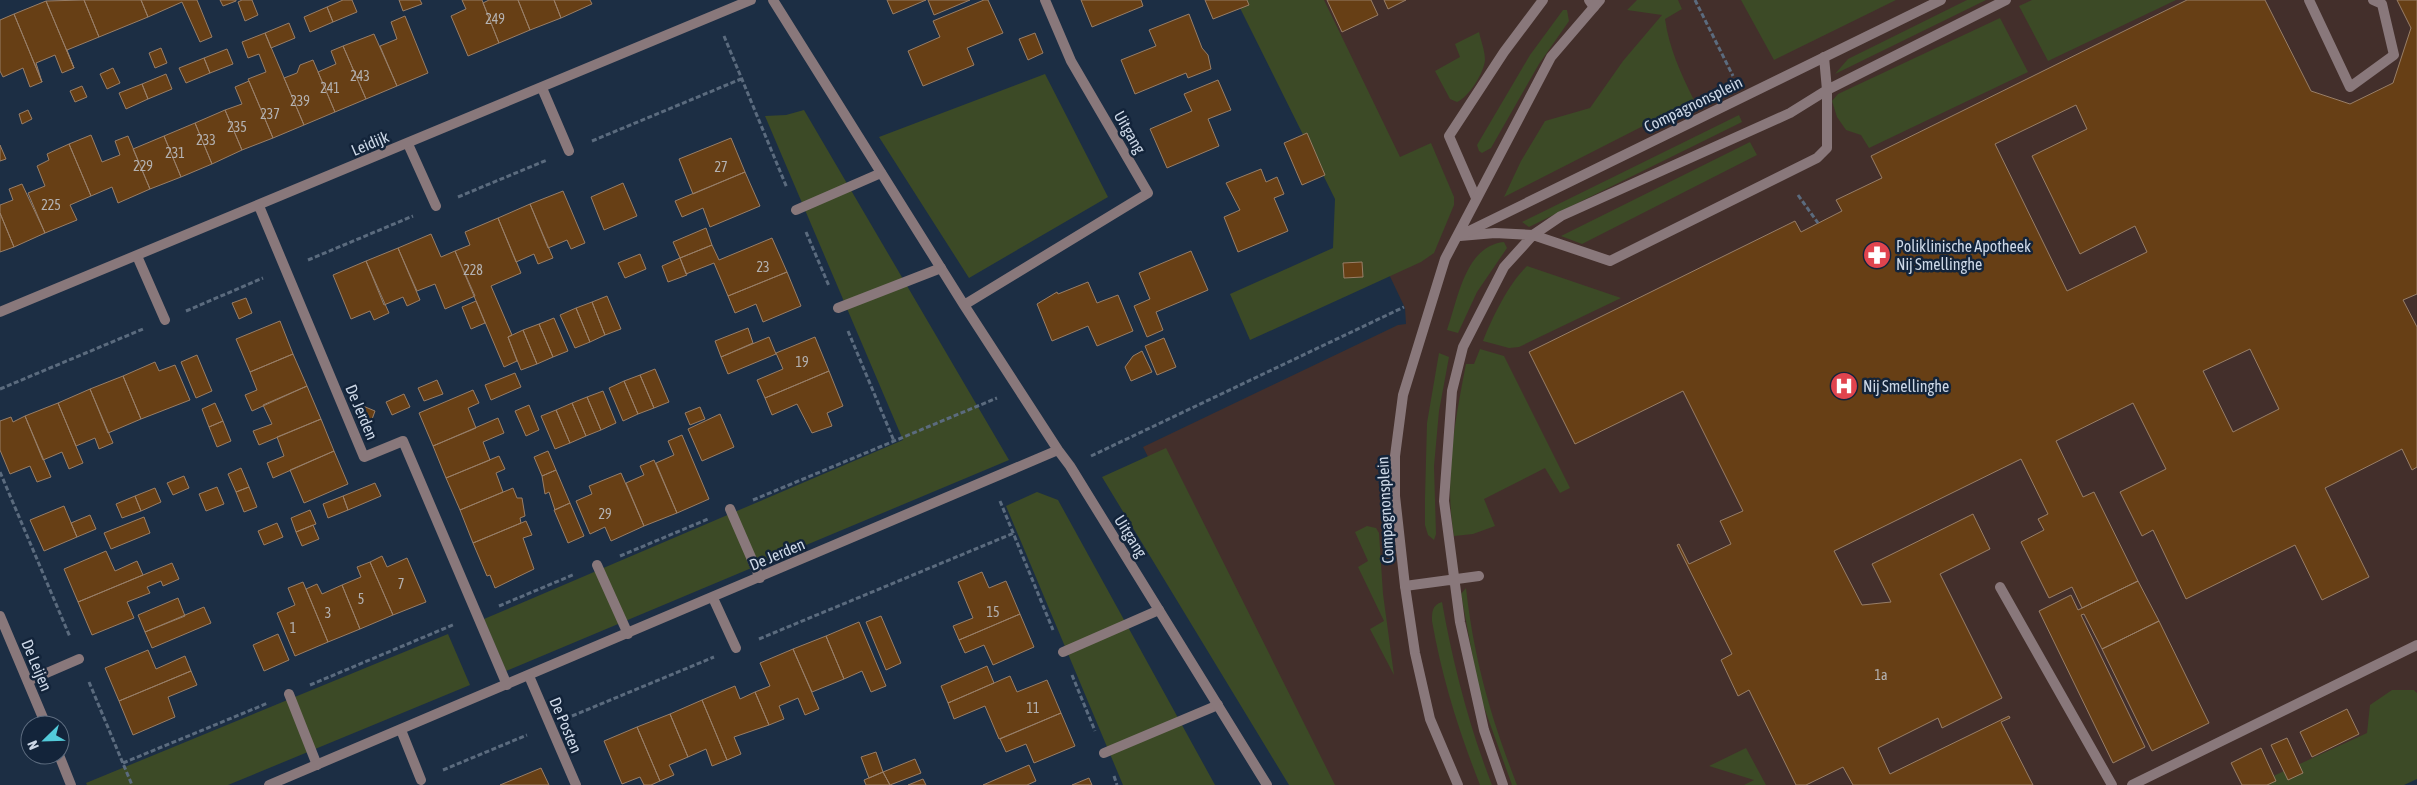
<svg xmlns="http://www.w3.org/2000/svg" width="2417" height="785" font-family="'Asap Condensed',sans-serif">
  <rect width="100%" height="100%" fill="#1c2e44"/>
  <!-- medical -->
  <path fill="#432f2b" d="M1283 0H2417V723L2319 785H1316L1143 447 1398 325 1406 324 1405 308 1376 247Z"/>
  <!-- green -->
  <path fill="#3c4a26" d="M1236 0H1324L1400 157 1431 143 1454 197V205L1434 253 1421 262 1250 340 1230 294 1333 248 1335 199Z
    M1637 0H1678L1682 9 1665 19C1669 48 1681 74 1694 100L1504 197 1521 161 1545 121 1590 108 1623 61 1662 15 1627 10Z
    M1741 0H1896L1774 60Z
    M1967 0H1986L1835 74 1848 59Z
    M2032 0H2176L2048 61 2019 6Z
    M1563 10H1567L1569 21 1539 64 1491 148 1482 153 1479 151 1477 145 1530 55Z
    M2000 18 2028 72 1869 148 1861 135 1846 130 1837 117 1832 101 1838 94Z
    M1479 32C1481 41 1485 51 1485 60 1484 73 1468 98 1457 102L1450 99 1435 71 1460 57 1455 44Z
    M1045 74 1108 197 969 278 879 137Z
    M804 110 1009 460 506 671 484 619 903 440 765 116 786 115Z
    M1739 115 1742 122 1529 227 1522 222Z
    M1750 142 1757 155 1582 244 1561 236Z
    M1504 242 1507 248 1477 292 1458 333 1447 330C1458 299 1465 246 1504 242Z
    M1527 266 1621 298 1519 347 1509 348 1483 341C1492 318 1509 283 1527 266Z
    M1480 349 1504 356 1570 488 1560 493 1545 468 1484 499 1495 526 1473 534 1454 536C1444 479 1455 420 1466 364H1474Z
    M1439 353 1449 357 1439 411 1434 466 1436 534 1434 540 1428 535 1425 525V498L1427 423Z
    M1166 448 1335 785H1289L1102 477Z
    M1037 492 1058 500 1215 785H1123L1006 506Z
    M1367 526 1376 528 1379 533 1383 594 1394 675 1370 629 1384 621 1358 567 1368 561 1355 532Z
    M1466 588C1474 660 1491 718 1517 785H1512L1480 696 1461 594Z
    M1442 602C1453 664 1469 726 1492 785H1480C1459 732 1442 678 1432 621 1432 612 1432 605 1442 602Z
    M448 634 470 685 228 785H87L86 783Z
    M2392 690H2414L2417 693V779L2404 785H2254L2367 733 2370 705Z
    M1746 748 1766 785H1744L1754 780 1709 766Z"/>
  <!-- building -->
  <path fill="#673f15" stroke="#987e67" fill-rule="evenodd" d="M84 0H141L148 17 99 37Z
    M84 0 99 37 67 50 74 68 46 1Z
    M141 0H197L212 37 200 42 182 2 148 17Z
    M220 0H236V1L223 6Z
    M242 0H252L258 15 245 21 238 2Z
    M343 0H352L357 12 333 22 327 7Z
    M399 0H420L422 4 403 11Z
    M462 0H482L499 43 468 56 451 16 466 9Z
    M489 0H518L530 30 499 43 483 3Z
    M518 0H554L561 18 530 30Z
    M554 0H590L592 4 561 18Z
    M887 0H926L893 14Z
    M928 0H970L934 15Z
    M984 0H988L1003 33 967 48 974 65 923 86 908 51 940 37 933 21Z
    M1081 0H1141L1143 6 1092 27Z
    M1205 0H1247L1249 5 1213 19Z
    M1327 0H1371L1378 15 1342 32Z
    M1384 0H1406L1388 9Z
    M2187 0H2265L2311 91 2350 104 2393 83 2411 28 2397 0H2417V294L2403 300 2417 327V467L2412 470 2402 449 2325 488 2369 577 2322 600 2295 545 2186 599 2153 530 2142 536 2120 492 2166 469 2133 403 2056 441 2083 497 2094 492 2138 581 2082 608 2072 587 2049 598 2021 542 2044 530 2038 519 2048 514 2021 459 1834 551 1862 605 1891 602 1872 564 1973 514 1990 549 1940 574 2002 698 1942 728 1938 718 1878 748 1890 774 2009 716 2010 718 2001 722 2033 785H1853L1843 767 1806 785H1796L1749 690 1738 696 1721 660 1732 654 1677 545 1679 544 1689 564 1731 544 1720 521 1743 511 1683 391 1575 444 1529 352 1795 221 1801 232 1842 211 1836 200 1882 178 1871 156ZM2076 105 2087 129 2032 156 2080 254 2135 226 2147 252 2067 291 1995 144ZM2250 349 2279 409 2233 432 2203 371Z
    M46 1 74 68 62 73 55 55 36 63 42 82 14 14Z
    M327 7 333 22 310 32 304 17Z
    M14 14 42 82 30 87 23 68 3 77 0 71V20Z
    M1189 14 1202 48 1208 55 1211 69 1188 78 1186 73 1135 94 1121 60 1156 46 1149 30Z
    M405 16 428 73 397 86 380 46 397 39 391 22Z
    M289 23 295 38 271 48 265 33Z
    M265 33 304 125 273 138 248 79 266 72 259 54 248 58 242 42Z
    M1035 33 1043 53 1028 60 1019 39Z
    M374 34 397 86 366 99 343 46Z
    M343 46 366 99 335 112 318 72 336 64 331 51Z
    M161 48 167 63 155 68 149 53Z
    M227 49 233 64 210 73 204 58Z
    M204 58 210 73 186 83 179 68Z
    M313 60 335 112 304 125 284 78 297 73 300 65Z
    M113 68 120 83 107 89 100 74Z
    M166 74 172 89 148 99 142 84Z
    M1218 80 1231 110 1208 119 1219 146 1167 168 1150 129 1192 111 1184 94Z
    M249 81 273 138 242 150 225 110 242 104 235 87Z
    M142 84 148 99 126 109 119 93Z
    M82 86 87 97 75 102 70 91Z
    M28 110 32 119 22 124 19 114Z
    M225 110 242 150 212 164 195 123Z
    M195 123 212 164 181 177 164 136Z
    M1307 133 1325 175 1302 185 1284 143Z
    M91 135 102 162 120 155 115 141 128 136 150 189 118 203 112 187 91 196 69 144Z
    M164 136 181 177 150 189 133 149Z
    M731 138 745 172 693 194 679 159Z
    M69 144 91 196 70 205 77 220 45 233 28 193 45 186 37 166 49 160 47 154Z
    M0 145 6 159 0 161Z
    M1261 169 1266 182 1277 177 1284 194 1274 198 1288 231 1238 252 1224 217 1240 210 1226 183Z
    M745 172 760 206 710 227 703 208 682 217 675 201Z
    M623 183 637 216 604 230 591 197Z
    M22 184 45 233 14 247 0 213V205L13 200 9 189Z
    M563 191 585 243 571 249 567 240 548 248 530 204Z
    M530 204 553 258 538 264 534 254 516 262 498 218Z
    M0 213 14 247 0 252Z
    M498 218 521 273 491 286 512 335 508 337 517 361 504 367 455 251 470 245 465 232Z
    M706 228 712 245 680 258 673 242Z
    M431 234 441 257 455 251 475 296 445 309 435 284 417 291 398 248Z
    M772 238 787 272 728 296 714 263 686 274 680 258 712 245 719 260Z
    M398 248 420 300 407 306 403 297 384 305 366 261Z
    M1191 251 1208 290 1156 312 1163 330 1147 337 1134 306 1150 299 1139 273Z
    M640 254 646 269 625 278 618 263Z
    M680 258 687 275 668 282 662 266Z
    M366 261 389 313 374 320 370 311 351 319 333 275Z
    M1362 262 1363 277 1344 278 1343 263Z
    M787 272 801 306 763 322 756 304 735 313 728 296Z
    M1088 282 1097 303 1118 295 1133 331 1097 346 1088 326 1052 341 1037 304 1057 292 1058 294Z
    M607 296 621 329 605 335 592 302Z
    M246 298 252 313 239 319 232 303Z
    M476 301 485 323 471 329 462 307Z
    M592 302 605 335 590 342 576 308Z
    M576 308 590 342 575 348 560 315Z
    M554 318 568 351 553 357 539 324Z
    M280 321 293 354 250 372 236 339Z
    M539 324 553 357 537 364 523 330Z
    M748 328 753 343 721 357 715 341Z
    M523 330 537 364 521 370 508 337Z
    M769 337 776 354 728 374 721 357Z
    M815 337 829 371 765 398 757 380 783 369 776 353Z
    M1164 338 1176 367 1157 375 1145 346Z
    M1142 351 1152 372 1131 381 1125 367 1133 356Z
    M293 354 307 386 252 411 245 395 257 390 250 372Z
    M197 355 212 391 196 398 181 362Z
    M155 362 159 371 175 365 190 400 141 419 123 376Z
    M655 369 669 402 654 408 640 375Z
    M829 371 843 406 827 413 832 426 812 433 797 404 772 415 765 398Z
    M515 373 521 387 491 400 485 385Z
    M640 375 654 408 638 414 624 381Z
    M123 376 141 419 108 433 90 389Z
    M437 380 443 394 424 401 418 388Z
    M624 381 638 414 623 421 609 388Z
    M307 386 321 419 259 445 253 431 272 424 263 405Z
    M90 389 113 443 99 449 95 438 76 446 58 403Z
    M473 390 479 403 468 408 476 428 433 446 419 413Z
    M603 391 616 423 601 430 587 397Z
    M404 394 410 407 392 415 386 402Z
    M587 397 601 430 586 436 572 403Z
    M58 403 83 463 69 469 62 452 43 460 25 416Z
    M215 403 223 421 209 427 202 409Z
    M572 403 586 436 570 443 556 410Z
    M529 405 539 430 526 436 515 411Z
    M363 406 375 411 371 422 358 417Z
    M700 407 705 419 690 425 685 413Z
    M556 410 570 443 555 449 541 416Z
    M720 414 734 447 702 461 688 429Z
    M25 416 51 477 37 482 30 466 10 474 0 450V421L11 417 13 422Z
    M498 418 504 433 483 442 490 460 446 478 433 446Z
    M321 419 334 451 273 478 267 463 284 456 277 437Z
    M223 421 231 441 217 447 209 427Z
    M682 435 709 499 677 513 656 463 674 455 668 441Z
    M334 451 348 484 304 503 290 470Z
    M548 451 556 470 542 476 534 457Z
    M499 456 505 469 496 473 503 492 460 510 446 478Z
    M654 460 677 513 644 526 626 483 644 475 640 466Z
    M241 468 249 487 236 492 228 474Z
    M556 470 570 503 555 510 549 492 545 494 542 476Z
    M621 473 644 526 611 541 605 527 590 534 576 501 592 494 589 486Z
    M184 476 189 488 173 495 167 483Z
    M375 483 381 496 348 510 343 496Z
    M217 487 224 504 206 511 199 494Z
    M249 487 257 507 244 512 236 492Z
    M155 488 161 502 141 511 135 496Z
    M513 488 517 498H522L525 516 520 518 521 523 473 543 460 510Z
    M135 496 141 511 122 518 116 504Z
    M343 496 348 510 328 518 323 504Z
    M570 503 584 536 568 543 554 510Z
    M64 506 77 537 44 551 30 520Z
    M310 510 316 524 296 532 291 518Z
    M90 515 96 529 77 537 71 523Z
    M144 517 150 533 111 549 104 533Z
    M526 521 532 535 523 538 534 569 495 588 490 575 487 576 473 543Z
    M277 523 283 537 264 545 258 531Z
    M313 525 319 539 302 546 296 532Z
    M106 551 115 571 137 561 143 575 78 602 64 569Z
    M382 556 387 567 407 558 426 602 393 615 370 562Z
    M370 562 393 615 360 629 342 585 361 577 357 567Z
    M172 563 179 579 163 586 161 581 147 587 150 593 127 602 134 618 92 635 78 602Z
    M982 572 989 588 1006 581 1020 614 959 640 953 626 973 618 958 582Z
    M2138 581 2159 621 2102 649 2084 614 2081 615 2145 747 2113 763 2039 611 2071 595 2078 610Z
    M303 582 328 642 295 656 277 613 295 605 288 588Z
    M317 584 322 594 342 585 360 629 328 642 306 589Z
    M178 598 185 616 145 632 138 615Z
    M204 607 211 623 152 648 145 632Z
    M1020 614 1034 647 993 665 984 645 965 653 959 640Z
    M881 616 901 663 886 670 866 622Z
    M2159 621 2209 723 2152 751 2102 649Z
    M859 622 886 686 871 692 862 671 844 679 826 636Z
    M278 634 289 660 264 671 253 645Z
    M826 636 844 679 812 692 793 649Z
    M793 649 819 709 805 715 798 698 779 706 784 719 769 725 755 692 770 686 760 663Z
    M148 650 156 669 185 656 191 671 119 701 105 668Z
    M987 666 994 683 948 703 941 686Z
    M191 671 197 685 168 697 175 717 133 735 119 701Z
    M1010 676 1017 692 1047 680 1061 713 999 739 985 706 954 719 948 703Z
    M735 686 740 699 755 692 769 725 734 737 741 754 727 760 702 700Z
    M702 700 727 760 712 766 706 749 688 757 670 714Z
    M2347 709 2359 734 2312 757 2300 732Z
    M1061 713 1075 746 1034 763 1026 744 1006 752 1000 739Z
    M670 714 688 757 669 765 674 775 660 781 637 727Z
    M637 727 660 781 651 785H644L640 777 622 784 604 741Z
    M2287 738 2303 773 2288 780 2271 745Z
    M2261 748 2276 781 2267 785H2242L2231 763Z
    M876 752 883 772 869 778 861 757Z
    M915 759 921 773 890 785 883 772Z
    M1029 765 1036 781 1027 785H983Z
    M541 768 549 785H500Z
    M883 772 890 785H866L864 780Z
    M1089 778 1092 785H1072Z
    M923 779 926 785H908Z"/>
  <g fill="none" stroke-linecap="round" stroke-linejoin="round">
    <!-- path -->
    <path stroke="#5b6b7e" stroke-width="3" stroke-dasharray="5 2.5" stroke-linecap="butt" d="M1695 0 1733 76
      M724 36 787 188
      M592 141 741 79
      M1798 195 1818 223
      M458 197 547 160
      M806 232 829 286
      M308 260 413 216
      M186 311 263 278
      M848 331 894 441
      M0 389 143 329
      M1091 456 1404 307
      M0 472 70 637
      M753 500 997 398
      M1000 501 1053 630
      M620 556 708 519
      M499 606 575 574
      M759 639 1014 533
      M1072 675 1095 731
      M89 682 132 785
      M310 685 455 624
      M572 716 714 657
      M123 763 268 703
      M443 770 527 735
      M1114 776 1117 785"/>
    <!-- lane -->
    <path stroke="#89787b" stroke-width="10" d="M1589 0 1594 7
      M2309 0 2350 87 2394 55 2382 4 2373 0
      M542 88 569 151
      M408 144 436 206
      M1476 198 1449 136 1504 52 1543 0
      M259 206 364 457 403 441 507 685
      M796 210 881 173
      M1460 236 1495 233 1533 235 1610 261 1817 158 1827 148V90L1824 57
      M137 256 165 320
      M838 308 941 268
      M730 509 760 578
      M597 565 628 634
      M1405 586 1479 576
      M2000 587 2112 785
      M713 598 736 648
      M1063 652 1159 610
      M529 676 576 785
      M28 681 79 659
      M289 694 317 765
      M401 730 421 780
      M1104 753 1218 705
      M1503 785 1484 730 1460 622 1444 501 1452 391 1463 347 1504 267 1533 235 1561 216 1790 113 1827 90 2006 0
      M2132 785 2417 645"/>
    <!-- street -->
    <path stroke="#89787b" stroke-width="10" d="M773 0 964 305 1058 450 1070 466 1267 785
      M1459 236 1941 0
      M964 305 1148 193 1071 61 1045 0
      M0 312 751 0
      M0 616 46 725
      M59 755 71 785
      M269 785 1058 450
      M1458 785 1430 719 1415 653 1405 586 1395 496V456L1403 395 1445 259 1551 57 1600 0"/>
  </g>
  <!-- icons -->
  <defs>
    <g id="pharmacy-disc" transform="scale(1.4375)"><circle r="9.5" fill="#e0444e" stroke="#13243a"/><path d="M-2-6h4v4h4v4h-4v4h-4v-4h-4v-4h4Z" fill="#fff"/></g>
    <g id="hospital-disc" transform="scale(1.4375)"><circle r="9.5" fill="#e0444e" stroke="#13243a"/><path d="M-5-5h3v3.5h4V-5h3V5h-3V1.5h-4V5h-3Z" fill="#fff"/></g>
  </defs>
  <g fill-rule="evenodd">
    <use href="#pharmacy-disc" x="1877" y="255"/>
    <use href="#hospital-disc" x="1844" y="386"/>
  </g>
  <g text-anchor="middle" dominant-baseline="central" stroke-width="5" stroke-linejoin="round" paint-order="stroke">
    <!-- number labels -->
    <g font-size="14" fill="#b4b2b2">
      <text x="495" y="19">249</text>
      <text x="360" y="76">243</text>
      <text x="330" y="88">241</text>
      <text x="300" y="101">239</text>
      <text x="270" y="114">237</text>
      <text x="237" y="127">235</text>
      <text x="206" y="140">233</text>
      <text x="175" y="153">231</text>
      <text x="143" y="166">229</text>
      <text x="721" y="167">27</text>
      <text x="51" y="205">225</text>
      <text x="763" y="267">23</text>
      <text x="473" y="270">228</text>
      <text x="802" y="362">19</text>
      <text x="605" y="514">29</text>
      <text x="401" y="584">7</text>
      <text x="361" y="599">5</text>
      <text x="993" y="612">15</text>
      <text x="328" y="613">3</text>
      <text x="293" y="628">1</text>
      <text x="1881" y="675">1a</text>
      <text x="1033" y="708">11</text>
    </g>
    <!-- street labels -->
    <g font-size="16" fill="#cdd8e7" stroke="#13243a">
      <text transform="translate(1693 104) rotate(-26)">Compagnonsplein</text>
      <text transform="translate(1130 132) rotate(60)">Uitgang</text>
      <text transform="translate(370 143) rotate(-23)">Leidijk</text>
      <text transform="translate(362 412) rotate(67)">De Jerden</text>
      <text transform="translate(1385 510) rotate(-93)">Compagnonsplein</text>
      <text transform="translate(1131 536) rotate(58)">Uitgang</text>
      <text transform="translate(777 554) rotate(-23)">De Jerden</text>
      <text transform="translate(37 665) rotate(67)">De Leijen</text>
      <text transform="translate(566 725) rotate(67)">De Posten</text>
    </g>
    <!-- poi labels -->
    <g font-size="16" fill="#cdd8e7" stroke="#13243a" text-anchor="start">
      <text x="1896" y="246">Poliklinische Apotheek<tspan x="1896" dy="18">Nij Smellinghe</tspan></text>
      <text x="1863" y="386">Nij Smellinghe</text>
    </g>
  </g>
  <!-- north arrow -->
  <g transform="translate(45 740) rotate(247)"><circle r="24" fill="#13243a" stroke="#5d6c7f"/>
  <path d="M0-4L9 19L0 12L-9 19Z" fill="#53cbda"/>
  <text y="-8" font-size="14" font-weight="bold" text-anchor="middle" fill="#cdd8e7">N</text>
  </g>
</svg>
